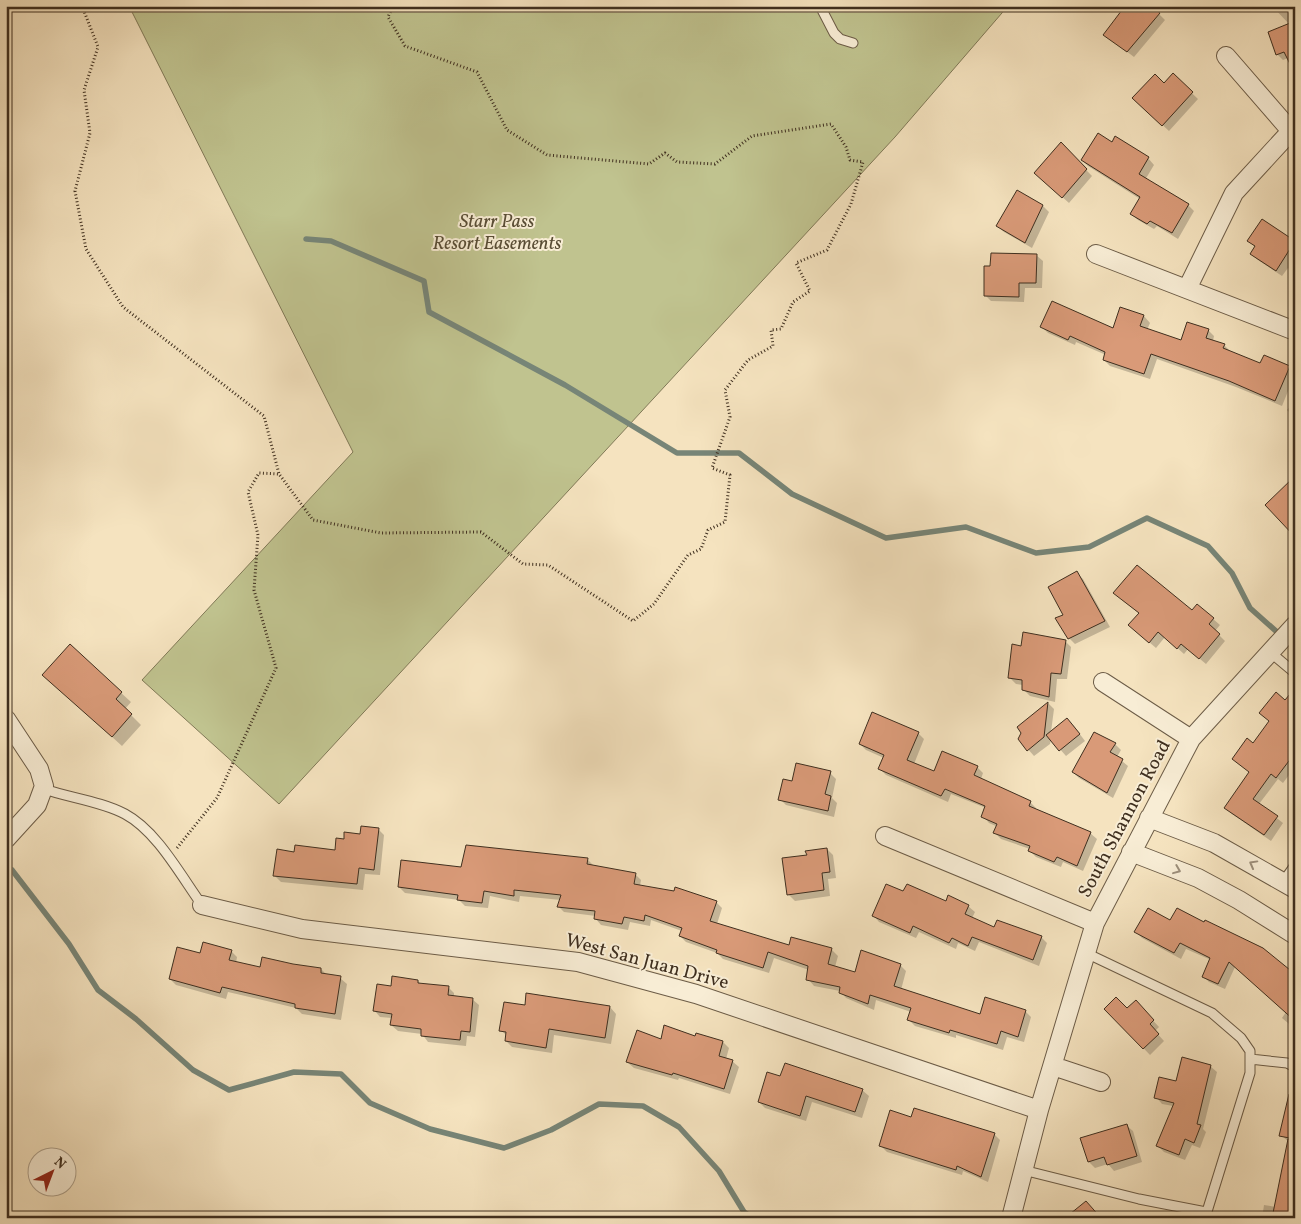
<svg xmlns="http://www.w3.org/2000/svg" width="1301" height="1224" font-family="Vollkorn,serif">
  <rect width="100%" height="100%" fill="#f5e3bf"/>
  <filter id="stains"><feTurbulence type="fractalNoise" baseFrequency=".004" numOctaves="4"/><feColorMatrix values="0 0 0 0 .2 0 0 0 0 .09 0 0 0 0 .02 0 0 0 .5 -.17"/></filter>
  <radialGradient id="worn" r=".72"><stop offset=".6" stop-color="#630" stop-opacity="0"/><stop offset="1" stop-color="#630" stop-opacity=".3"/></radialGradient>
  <!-- green -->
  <path fill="#c0c38f" stroke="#807957" d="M129 6H1008L895 137 279 804 142 680 353 452Z"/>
  <!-- shadow -->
  <path fill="#0003" d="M1272 6H1295V71L1288 58 1283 60 1277 54 1290 25Z
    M1159 14 1165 20 1134 57 1105 35Z
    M1173 75 1198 99 1169 131 1140 104Z
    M1116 138 1148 158 1154 165 1145 180 1188 205 1194 211 1178 239 1157 226 1154 229 1138 220 1131 214 1140 199 1088 166 1082 160 1112 144Z
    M1061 144 1092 176 1069 203 1042 179Z
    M1043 206 1049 212 1032 248 1004 232 997 226Z
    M1262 221 1295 242V274L1288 268 1282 276 1258 260 1252 254 1256 248 1249 241Z
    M1036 255 1043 261 1042 288H1025L1024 302 991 301 985 295Z
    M1144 316 1150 323 1147 330 1182 342 1208 330 1214 336 1213 341 1224 345 1231 352 1261 364 1289 367 1295 374 1282 406 1236 387 1157 359 1150 379 1110 366 1104 360 1106 355 1076 342 1075 345 1048 333 1042 327 1114 330Z
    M1295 401V418L1287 410Z
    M1076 573 1083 579 1110 627 1075 644 1069 638 1065 616Z
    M1121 599 1192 612 1197 605 1220 625 1215 631 1225 641 1206 664 1188 649 1184 654 1165 637 1156 648 1136 631 1140 614Z
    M1065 641 1071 647 1067 679H1057L1055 702 1030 696 1023 689V685L1016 684 1010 678 1022 648Z
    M70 646 131 702 125 709 141 725 122 746 54 684Z
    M1295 696V767L1283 783 1278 779 1259 804 1283 823 1271 841 1232 814 1226 808 1250 773 1253 744 1285 701Z
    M1048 703 1054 709 1051 732 1073 725 1085 741 1066 756 1051 739 1050 744 1034 756 1019 739 1023 733 1018 728Z
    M918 733 924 739 914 764 934 773 977 767 983 773 981 779 1030 802 1036 808V810L1090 833 1097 839 1083 871 1063 862 1061 867 1036 857 1030 851V849L1001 839 995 833 998 827 989 823 983 816 986 808 951 794 948 802 886 775 880 769 884 758 866 750 860 744Z
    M1115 744 1121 750 1117 757 1128 766 1113 798 1079 778 1073 772Z
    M830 773 836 779 832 798 837 803 834 817 786 805 780 799 793 782Z
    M378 829 384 835 380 875 365 874 363 890 281 882 275 876 295 853 336 852 346 840Z
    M827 849 833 855 836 878 828 879 830 896 795 901 789 895 809 856Z
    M587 859 594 866 635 874 641 880 640 886 716 902 722 908 717 924 790 947 792 939 832 950 838 956 835 967 856 974 900 965 906 971 901 990 980 1016 1025 1011 1031 1017 1024 1042 1007 1037 1003 1050 956 1035V1038L915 1026 909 1020 911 1012 876 1000 874 1010 846 998 840 991 814 986 808 979 809 970 774 958 769 973 723 959 717 953 686 942 680 936 682 931 651 920 650 926 630 922 628 930 601 925 595 918 596 916 564 912 558 906 561 900 520 896 519 902 490 896 488 908 465 906 459 900 405 893 399 887 462 869Z
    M904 893 968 906 975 912 972 918 995 929 1041 937 1047 943 1039 966 979 942 975 951 958 943 956 949 919 932 916 938 879 922 873 915Z
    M1171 922 1295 975V1029L1282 1018 1286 1012 1235 967 1225 989 1209 982 1203 976 1211 960 1186 949 1181 959 1142 938 1136 932Z
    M231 951 237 957 236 963 261 969H321L327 975 340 978 347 984 341 1020 302 1014 296 1008 228 992 226 999 176 985 170 979 201 955Z
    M418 981 421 984 448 987 454 993V997L472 999 479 1005 475 1037 467 1036 466 1046 428 1042 422 1034 398 1031 391 1025 392 1018 380 1017 374 1010 392 988Z
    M1136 1002 1159 1027 1155 1031 1164 1041 1150 1055 1106 1009 1128 1010Z
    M526 1006 610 1007 616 1014 611 1044 554 1035 552 1053 512 1047 506 1041 507 1036 501 1030Z
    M697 1034 723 1042 729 1048 726 1059 732 1061 739 1067 730 1094 679 1078 678 1080 634 1068 627 1062 662 1040 696 1037Z
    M1210 1066 1217 1072 1203 1129 1206 1132 1200 1148 1192 1145 1185 1160 1164 1152 1157 1145 1173 1106 1162 1104 1156 1097 1177 1082Z
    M781 1078 862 1090 869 1096 862 1118 812 1102 806 1121 765 1108 759 1102Z
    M1295 1099V1218H1262L1264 1205 1276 1207 1289 1142 1281 1135Z
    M912 1119 994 1134 1000 1140 988 1182 963 1171 962 1175 887 1152 881 1146Z
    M1126 1125 1133 1131 1142 1162 1114 1171 1108 1164 1095 1168 1089 1162Z"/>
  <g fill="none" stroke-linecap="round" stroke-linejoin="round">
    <!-- stream -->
    <path stroke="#778577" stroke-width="5.5" d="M306 239 331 241 424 281 429 312 565 385 677 453H739L792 494 886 538 966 527 1036 553 1089 547 1147 518 1208 546 1232 573 1250 608 1295 648
      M12 870 69 944 98 990 136 1019 193 1070 229 1090 294 1072 341 1074 370 1103 430 1129 504 1148 551 1130 599 1104 643 1106 679 1127 719 1171 744 1212 753 1218"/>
  </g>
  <!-- building -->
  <path fill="#d99a78" stroke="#3f2f1f" d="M1125 6H1151L1160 13 1127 52 1103 35Z
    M1295 21V74L1284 52 1276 55 1268 32Z
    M1173 73 1193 92 1162 126 1132 98 1155 74 1164 83Z
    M1098 133 1112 142 1115 136 1149 157 1139 174 1189 204 1172 233 1150 221 1147 224 1130 214 1140 197 1081 160Z
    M1061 142 1087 169 1062 198 1034 173Z
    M1017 190 1043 205 1025 243 996 226Z
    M1262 219 1295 241 1276 271 1250 254 1255 246 1247 241Z
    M991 253 1037 254 1036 283H1019V297L984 296V266H990Z
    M1052 301 1113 328 1120 307 1144 315 1140 326 1181 340 1187 322 1209 329 1206 338 1225 344 1223 348 1260 363 1264 355 1290 366 1275 401 1229 381 1151 354 1144 374 1103 360 1105 352 1070 336 1068 340 1040 327Z
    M1295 476V537L1265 505Z
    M1137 565 1192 610 1197 604 1214 618 1209 624 1220 634 1199 659 1181 644 1177 649 1158 632 1149 643 1128 625 1139 613 1113 593Z
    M1077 571 1105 621 1068 639 1055 618 1063 615 1048 587Z
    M1023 632 1066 640 1061 674 1051 673 1049 697 1022 690V680L1008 678 1012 644 1021 646Z
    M70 644 122 692 116 699 132 714 112 737 42 675Z
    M1295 688V753L1276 778 1271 774 1253 799 1278 816 1264 835 1224 808 1249 772 1232 759 1247 738 1253 743 1269 721 1259 713 1276 692 1285 700Z
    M1048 702 1044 737 1027 751 1018 739 1021 733 1017 727Z
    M872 712 919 732 907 760 934 771 942 751 978 766 974 775 1031 801 1029 806 1091 832 1077 866 1057 857 1054 862 1028 851 1030 846 993 833 997 824 981 817 985 806 945 789 941 796 878 769 884 755 859 744Z
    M1067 718 1080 734 1059 751 1046 735Z
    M1094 732 1116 743 1110 752 1123 759 1107 793 1072 772Z
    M796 763 831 771 825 794 831 796 828 811 778 800 783 779 792 781Z
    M361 826 379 828 374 870 359 868 357 884 273 876 277 849 294 852 295 845 335 850 336 838 344 839V832L360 834Z
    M466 845 588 858 587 864 636 873 634 884 674 891 675 887 717 901 710 921 789 945 791 937 832 948 828 964 855 972 861 950 901 964 894 986 980 1014 985 997 1026 1010 1018 1037 1001 1031 997 1044 950 1030 949 1033 907 1020 911 1008 870 995 868 1004 839 993 840 987 806 980 808 966 768 952 763 968 716 953 717 950 679 936 682 928 645 915 644 921 624 917 622 924 594 919 595 911 557 907 561 895 514 890V896L484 891 482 903 457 900 458 895 398 887 401 860 461 867Z
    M827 848 830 872 822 873 824 890 787 895 782 858 807 855 805 851Z
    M886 884 903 891 907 884 946 901 948 895 969 905 965 914 994 927 997 920 1042 936 1033 960 972 937 968 946 952 938 949 943 913 926 910 933 872 916Z
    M1148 908 1170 920 1177 908 1204 922 1205 920 1263 948 1295 974V1021L1229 962 1218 984 1202 977 1210 958 1180 943 1174 953 1134 932Z
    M203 942 232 950 229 960 260 967 262 957 293 964 321 968V973L341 976 335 1014 295 1008V1004L222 987 220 993 169 979 177 947 200 953Z
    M392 976 418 980V983L449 986 448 995 473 998 470 1032 461 1031 460 1040 421 1036V1029L390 1025 392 1014 373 1011 377 984 391 986Z
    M526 993 610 1006 605 1038 549 1029 546 1048 505 1041 506 1032 499 1031 504 1002 525 1005Z
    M1116 997 1127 1008 1136 1000 1154 1020 1150 1024 1159 1034 1143 1049 1104 1009Z
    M664 1025 695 1036 696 1033 723 1041 719 1056 733 1060 724 1089 673 1073 672 1075 626 1062 637 1030 661 1039Z
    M1182 1057 1211 1065 1197 1124 1201 1125 1194 1143 1185 1139 1179 1155 1156 1146 1174 1103 1154 1098 1159 1077 1176 1081Z
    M785 1063 863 1089 855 1112 806 1096 800 1116 758 1102 767 1072 780 1076Z
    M1289 1094H1295V1139L1279 1136Z
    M914 1108 995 1133 981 1177 957 1166 956 1170 879 1146 890 1110 911 1117Z
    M1127 1124 1137 1156 1107 1165 1104 1157 1088 1162 1080 1138Z
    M1288 1139 1295 1140V1218H1272Z
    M1086 1201 1101 1218H1065Z"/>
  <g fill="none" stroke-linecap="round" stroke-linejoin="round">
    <!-- service casing -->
    <g stroke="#6c5c47" stroke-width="11">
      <path id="service" d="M820 6 834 33 840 39 853 43
        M1270 652 1295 673
        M44 789C70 798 100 801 125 814 157 831 181 876 202 905
        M1283 882 1295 865
        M1086 953 1212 1013 1241 1038 1250 1051V1073L1205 1218
        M1250 1059 1287 1063 1295 1067
        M1023 1170 1139 1199 1206 1212"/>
    </g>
    <!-- minor casing -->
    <g stroke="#6c5c47" stroke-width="20">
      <path id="minor" d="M1226 56 1291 131
        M1096 254 1295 331
        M1187 289 1234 193 1291 131 1295 129
        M1103 682 1191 739
        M6 719 39 769 44 786 37 805 6 839
        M1149 818 1214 843 1295 889
        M885 836 1095 923
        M1131 852 1198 878 1239 900 1295 935
        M202 905 302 929 578 962 696 994 1039 1110
        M1053 1066 1101 1082
        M1011 1218 1039 1110 1095 923 1191 739 1295 625"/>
    </g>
    <!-- path -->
    <path stroke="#3f2f1f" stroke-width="3" stroke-dasharray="1 2.5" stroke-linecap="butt" d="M82 6 98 47 84 90 90 133 75 191 86 249 123 307 264 416 279 474 313 520 381 533 481 532 523 564 548 565 633 621 654 604 688 555 701 549 708 530 725 522 730 475 712 468 730 417 725 390 748 360 773 346 771 330 781 329 793 302 810 291 796 263 827 250 851 204 863 162 850 160 846 147 831 124 752 136 715 164 677 162 665 153 649 164 547 155 507 130 477 72 405 46 388 17 393 6
      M177 848 217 798 276 668 254 590 258 535 248 492 259 473 279 474"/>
    <!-- service -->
    <use href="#service" stroke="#f8edd5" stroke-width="9"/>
    <!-- minor -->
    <use href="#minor" stroke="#f8edd5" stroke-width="18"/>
  </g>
  <!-- one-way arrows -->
  <defs><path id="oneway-chevron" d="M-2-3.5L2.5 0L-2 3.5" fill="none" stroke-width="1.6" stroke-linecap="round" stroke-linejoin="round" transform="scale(1.25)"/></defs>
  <g stroke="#9c8e7a">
    <use href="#oneway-chevron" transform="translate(1253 864) rotate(-151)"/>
    <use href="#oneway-chevron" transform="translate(1177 870) rotate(22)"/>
  </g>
  <g text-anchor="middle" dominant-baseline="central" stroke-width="4" stroke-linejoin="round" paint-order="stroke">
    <!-- park labels -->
    <g font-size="19" font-style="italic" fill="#594d35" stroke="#f8edd5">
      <text x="497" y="222">Starr Pass<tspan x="497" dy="22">Resort Easements</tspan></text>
    </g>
    <!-- street labels -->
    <g font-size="19" fill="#3f2f1f" stroke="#f8edd5">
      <text transform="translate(1125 819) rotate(-62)">South Shannon Road</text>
      <text transform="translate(647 962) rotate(15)">West San Juan Drive</text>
    </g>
  </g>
  <!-- margin -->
  <rect width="1301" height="1224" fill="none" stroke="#f5e3bf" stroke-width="25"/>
  <rect x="8" y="8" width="1286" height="1209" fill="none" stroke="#3f2f1f" stroke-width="2.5"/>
  <rect x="12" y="12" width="1276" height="1199" fill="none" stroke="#3f2f1f"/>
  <!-- north arrow -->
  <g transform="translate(52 1172) rotate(42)"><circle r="24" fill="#f8edd5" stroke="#aea18c"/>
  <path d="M0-4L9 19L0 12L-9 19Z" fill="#8f2418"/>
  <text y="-8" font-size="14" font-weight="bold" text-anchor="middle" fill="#3f2f1f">N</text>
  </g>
  <rect width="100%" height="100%" filter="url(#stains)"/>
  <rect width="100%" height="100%" fill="url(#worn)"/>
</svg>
